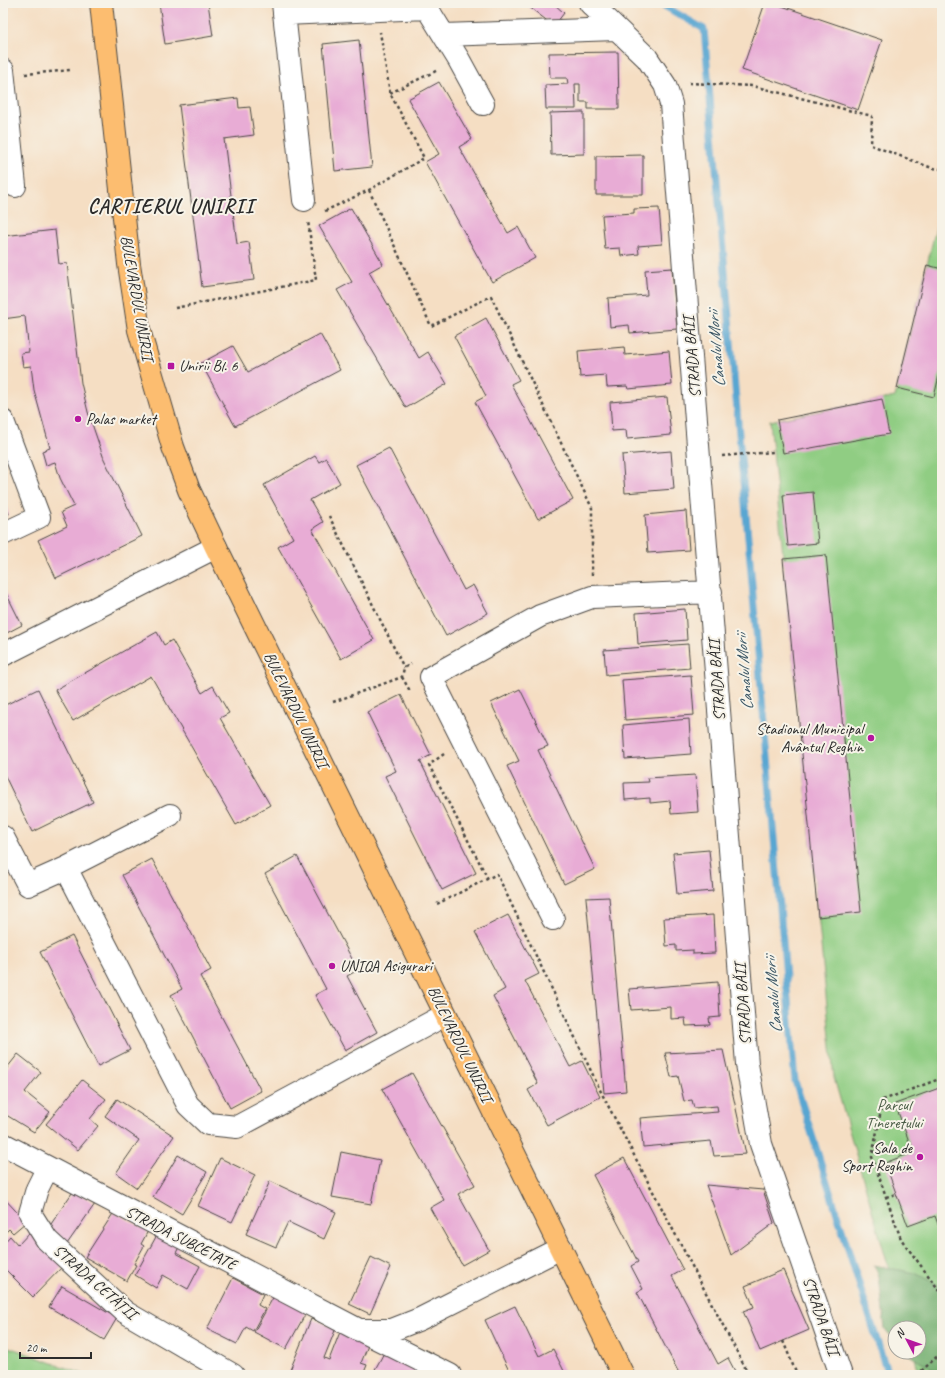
<svg xmlns="http://www.w3.org/2000/svg" width="945" height="1378" font-family="Caveat,sans-serif">
  <rect width="100%" height="100%" fill="#f7f3e8"/>
  <filter id="ink" filterUnits="userSpaceOnUse"><feTurbulence type="fractalNoise" baseFrequency=".025" numOctaves="2"/><feDisplacementMap in="SourceGraphic" scale="8" xChannelSelector="R" yChannelSelector="G"/><feConvolveMatrix kernelMatrix="1 2 1 2 8 2 1 2 1" color-interpolation-filters="sRGB"/></filter>
  <filter id="wash" filterUnits="userSpaceOnUse"><feTurbulence type="fractalNoise" baseFrequency=".012" numOctaves="4" result="noise"/><feDisplacementMap in="SourceGraphic" scale="16" xChannelSelector="R" yChannelSelector="G"/><feGaussianBlur stdDeviation="0.9" result="paint"/><feColorMatrix in="noise" values="0 0 0 0 0 0 0 0 0 0 0 0 0 0 0 0 0 1.4 0 .05"/><feComposite in="paint" operator="in"/></filter>
  <g filter="url(#wash)">
    <rect width="100%" height="100%" fill="#f5dec3"/>
    <!-- green -->
    <path fill="#90cd83" stroke="#5e7c57" d="M942 203V1375H920L913 1352H919V1328H906L834 1078 770 421 895 397Z
      M3 1345 86 1375H3Z"/>
    <!-- forest -->
    <path fill="#74b071" stroke="#506e4e" d="M874 1265 915 1273 942 1287V1375L904 1352H919V1328H895V1341L885 1329 879 1276Z"/>
    <g fill="none" stroke-linecap="round" stroke-linejoin="round">
      <!-- stream -->
      <path stroke="#58a6d1" stroke-width="7" d="M659 3 704 29 795 1081 888 1375"/>
    </g>
    <g id="blocks">
      <!-- building -->
      <path fill="#e8acd5" d="M159 3H208L213 36 165 44Z
        M524 3H553L564 13 554 26Z
        M765 3H773L882 40 858 110 742 70Z
        M359 40 372 167 335 171 323 44Z
        M618 52 619 109H588V102H580V84H575L576 109H546L545 85 568 84 567 78H550L549 53Z
        M439 82 472 139 459 147 508 233 518 227 535 258 492 282 425 162 439 154 408 99Z
        M238 98 239 108 250 107 254 135 224 139 237 244 249 242 254 280 202 287 179 105Z
        M584 112V154L551 155 550 113Z
        M643 155V195H596V156Z
        M351 208 383 264 369 272 419 358 428 352 447 384 406 408 337 290 352 282 319 226Z
        M659 208 662 244 638 246 639 254 621 256 620 248 605 249 602 215 634 213V209Z
        M55 230 59 264 67 263 81 383 88 412 104 459 142 536 56 578 38 540 67 526 61 512 74 506 60 478 55 462 46 465 42 451 50 448 34 390 31 366 23 367 21 353 29 352 25 316 3 319V236Z
        M927 265 942 269V363L934 397 897 388Z
        M672 268 677 329 630 333 629 325 610 327 608 298 647 295 645 270Z
        M486 318 519 380 511 384 573 500 538 519 475 402 486 396 454 336Z
        M320 334 340 370 235 426 201 363 233 346 248 372Z
        M624 347 625 355 669 351 672 385 628 389 627 386 607 387 606 375 580 377 578 351Z
        M667 397 671 435 627 439 626 430 612 431 610 402Z
        M882 399 889 434 783 453 777 420Z
        M389 448 464 590 473 585 488 613 446 636 356 465Z
        M671 451 674 489 625 493 622 455Z
        M315 456 319 462 326 458 340 483 310 500 323 522 312 529 374 640 341 659 278 547 293 538 264 485Z
        M813 492 818 543 788 546 783 495Z
        M3 498 9 514 3 517Z
        M686 511 689 550 648 553 645 515Z
        M826 555 861 912 818 917 783 559Z
        M3 587 22 625 3 635Z
        M685 609 687 640 638 644 636 613Z
        M157 632 164 645 172 640 202 693 213 686 229 713 220 718 270 805 236 825 151 676 73 721 55 690Z
        M688 644 690 668 606 675 604 650Z
        M691 675 694 715 625 720 622 680Z
        M38 689 93 802 32 832 3 772V706Z
        M520 689 548 746 538 750 595 869 564 884 507 766 519 761 491 703Z
        M401 695 431 755 420 761 476 873 442 890 385 776 396 771 367 712Z
        M689 719 691 754 625 759 623 725Z
        M695 775 698 812 671 814 670 801 650 803V798L625 800 624 783 649 782 648 778Z
        M709 850 713 891 677 894 673 853Z
        M297 856 358 970 347 976 377 1032 345 1050 315 995 326 989 265 874Z
        M152 859 211 970 200 976 261 1091 230 1108 171 995 182 989 122 875Z
        M609 897 626 1091 604 1093 586 898Z
        M508 915 539 974 525 981 570 1067 582 1061 600 1097 547 1125 528 1090 538 1084 493 996 505 989 475 932Z
        M713 915 715 953 693 954V950L676 951V945L666 946 664 918Z
        M72 936 130 1050 98 1066 40 952Z
        M718 982 720 1017 709 1018 710 1025 686 1026 685 1018 671 1019V1007L631 1010 629 989Z
        M723 1050 746 1154 714 1156 711 1141 643 1147 640 1118 718 1112 717 1106 694 1108 692 1100 684 1101 678 1076 671 1077 665 1053Z
        M18 1054 41 1072 25 1092 50 1112 34 1132 3 1113V1073Z
        M412 1073 475 1185 458 1194 489 1250 462 1265 430 1208 444 1200 382 1089Z
        M82 1080 106 1099 90 1119 98 1126 78 1150 46 1124Z
        M942 1087V1235L935 1216 908 1226 885 1163 913 1152 895 1104Z
        M117 1099 174 1136 137 1188 116 1173 139 1140 105 1116Z
        M341 1152 380 1160 371 1204 332 1197Z
        M178 1155 207 1172 182 1214 153 1197Z
        M220 1158 255 1175 232 1222 198 1206Z
        M624 1158 683 1270 672 1276 718 1364 728 1358 737 1375H680L637 1292 643 1289 631 1266 638 1262 593 1175Z
        M270 1181 336 1212 324 1239 288 1222 276 1247 246 1234Z
        M706 1185 763 1190 774 1223 731 1255Z
        M74 1190 95 1204 67 1244 49 1227Z
        M3 1197 26 1222 13 1233 9 1229 3 1235Z
        M114 1212 148 1231 141 1244 144 1246 134 1264 136 1265 127 1281 85 1257Z
        M31 1231 65 1264 33 1297 3 1267V1244L10 1236 18 1245Z
        M157 1235 179 1247 176 1253 200 1266 188 1289 163 1275 156 1288 135 1275Z
        M371 1257 391 1267 370 1314 349 1304Z
        M783 1270 809 1330 760 1351 743 1311 754 1307 745 1286Z
        M233 1278 263 1294 258 1305 265 1309 253 1331 246 1327 237 1344 207 1329Z
        M62 1286 117 1318 104 1340 49 1307Z
        M275 1294 307 1311 286 1349 254 1332Z
        M515 1306 539 1356 553 1349 566 1375H523L521 1371 511 1375 485 1320Z
        M311 1319 336 1328 324 1358 329 1360 340 1332 369 1343 361 1363 367 1365 363 1375H288Z
        M385 1351 431 1375H372Z"/>
    </g>
  </g>
  <g filter="url(#ink)">
    <use href="#blocks" fill-opacity="0" stroke="#494642" stroke-width="1"/>
    <g fill="none" stroke-linecap="round" stroke-linejoin="round">
      <!-- minor casing -->
      <g stroke="#494642" stroke-width="24">
        <path id="minor" d="M283 3 304 200
          M590 3 647 58 665 85 671 104 747 1064 761 1144 841 1375
          M284 14 427 8 459 60 483 104
          M444 35 616 29
          M3 70 15 186
          M3 421 39 517 3 534
          M3 655 216 547
          M3 837 28 885 66 868 188 1105 208 1124 237 1127 445 1015
          M66 868 170 815
          M553 919 431 677 540 616 592 597 711 592
          M3 1144 359 1330H392L420 1319 561 1248
          M47 1169 37 1189 30 1213 47 1240 125 1312 233 1375
          M364 1332 450 1375"/>
      </g>
      <!-- major casing -->
      <g stroke="#494642" stroke-width="24">
        <path id="major" d="M101 3 129 264 139 330 173 447 189 490 216 547 623 1375"/>
      </g>
      <!-- path -->
      <path stroke="#494642" stroke-width="2.5" stroke-dasharray="3 3" stroke-linecap="butt" d="M25 74 71 70
        M689 83 753 86 872 116 871 145 932 168 942 169
        M390 93 438 70
        M369 190 431 326 491 296 592 508V575
        M325 211 369 190 424 158 390 93 380 32
        M175 308 316 280 308 221
        M722 456 773 452
        M329 516 404 668
        M402 677 410 691
        M333 702 402 677 404 668 411 664
        M444 754 429 765 488 879
        M437 904 497 874 602 1094 749 1375
        M942 1078 883 1100 872 1157 901 1239 942 1294
        M886 1197 896 1194
        M783 1341 797 1375
        M917 1375 942 1352"/>
      <!-- minor -->
      <use href="#minor" stroke="#fff" stroke-width="22"/>
      <!-- major -->
      <use href="#major" stroke="#fcbd6f" stroke-width="22"/>
    </g>
  </g>
  <!-- markers -->
  <g fill="#b5179e" stroke="#f7f3e8" stroke-width="1.5">
    <rect x="167" y="362" width="8" height="8" rx="2"/>
    <circle cx="78" cy="419" r="4"/>
    <circle cx="871" cy="738" r="4"/>
    <circle cx="332" cy="966" r="4"/>
    <circle cx="920" cy="1157" r="4"/>
  </g>
  <g text-anchor="middle" dominant-baseline="central" stroke-width="4" stroke-linejoin="round" paint-order="stroke">
    <!-- street labels -->
    <g font-size="16" fill="#2b2b2b" stroke="#f7f3e8">
      <text transform="translate(137 298) rotate(80)">BULEVARDUL UNIRII</text>
      <text transform="translate(692 357) rotate(-95)">STRADA BĂII</text>
      <text transform="translate(717 680) rotate(-94)">STRADA BĂII</text>
      <text transform="translate(296 710) rotate(64)">BULEVARDUL UNIRII</text>
      <text transform="translate(743 1004) rotate(-94)">STRADA BĂII</text>
      <text transform="translate(460 1044) rotate(64)">BULEVARDUL UNIRII</text>
      <text transform="translate(181 1238) rotate(27)">STRADA SUBCETATE</text>
      <text transform="translate(95 1282) rotate(41)">STRADA CETĂȚII</text>
      <text transform="translate(821 1316) rotate(71)">STRADA BĂII</text>
    </g>
    <!-- poi labels -->
    <g font-size="16" fill="#2b2b2b" stroke="#f7f3e8" text-anchor="start">
      <text x="179" y="366">Unirii Bl. 6</text>
      <text x="86" y="419">Palas market</text>
      <text x="863" y="729" text-anchor="end">Stadionul Municipal<tspan x="863" dy="18">Avântul Reghin</tspan></text>
      <text x="340" y="966">UNIQA Asigurari</text>
      <text x="912" y="1148" text-anchor="end">Sala de<tspan x="912" dy="18">Sport Reghin</tspan></text>
    </g>
    <!-- park labels -->
    <g font-size="16" fill="#495c45" stroke="#f7f3e8">
      <text x="894" y="1105">Parcul<tspan x="894" dy="18">Tineretului</tspan></text>
    </g>
    <!-- water labels -->
    <g font-size="17" font-style="italic" fill="#3b5665" stroke="#f7f3e8">
      <text transform="translate(716 349) rotate(-95)">Canalul Morii</text>
      <text transform="translate(744 672) rotate(-95)">Canalul Morii</text>
      <text transform="translate(773 995) rotate(-95)">Canalul Morii</text>
    </g>
    <!-- district labels -->
    <g font-size="20" font-weight="bold" letter-spacing="1" fill="#2b2b2b" stroke="#f7f3e8">
      <text x="171" y="206">CARTIERUL UNIRII</text>
    </g>
  </g>
  <!-- margin -->
  <rect width="945" height="1378" fill="none" stroke="#f7f3e8" stroke-width="16"/>
  <!-- north arrow -->
  <g transform="translate(907 1340) rotate(311)"><circle r="19" fill="#f7f3e8" stroke="#a5a39c"/>
  <path d="M0-3L7 15L0 10L-7 15Z" fill="#b5179e"/>
  <text y="-6" font-size="11" font-weight="bold" text-anchor="middle" fill="#2b2b2b">N</text>
  </g>
  <!-- scale -->
  <path d="M20 1352v6h71v-6" fill="none" stroke="#2b2b2b" stroke-width="2"/>
  <text x="26" y="1352" font-size="12" fill="#2b2b2b" stroke="#f7f3e8" stroke-width="3" paint-order="stroke">20 m</text>
</svg>
